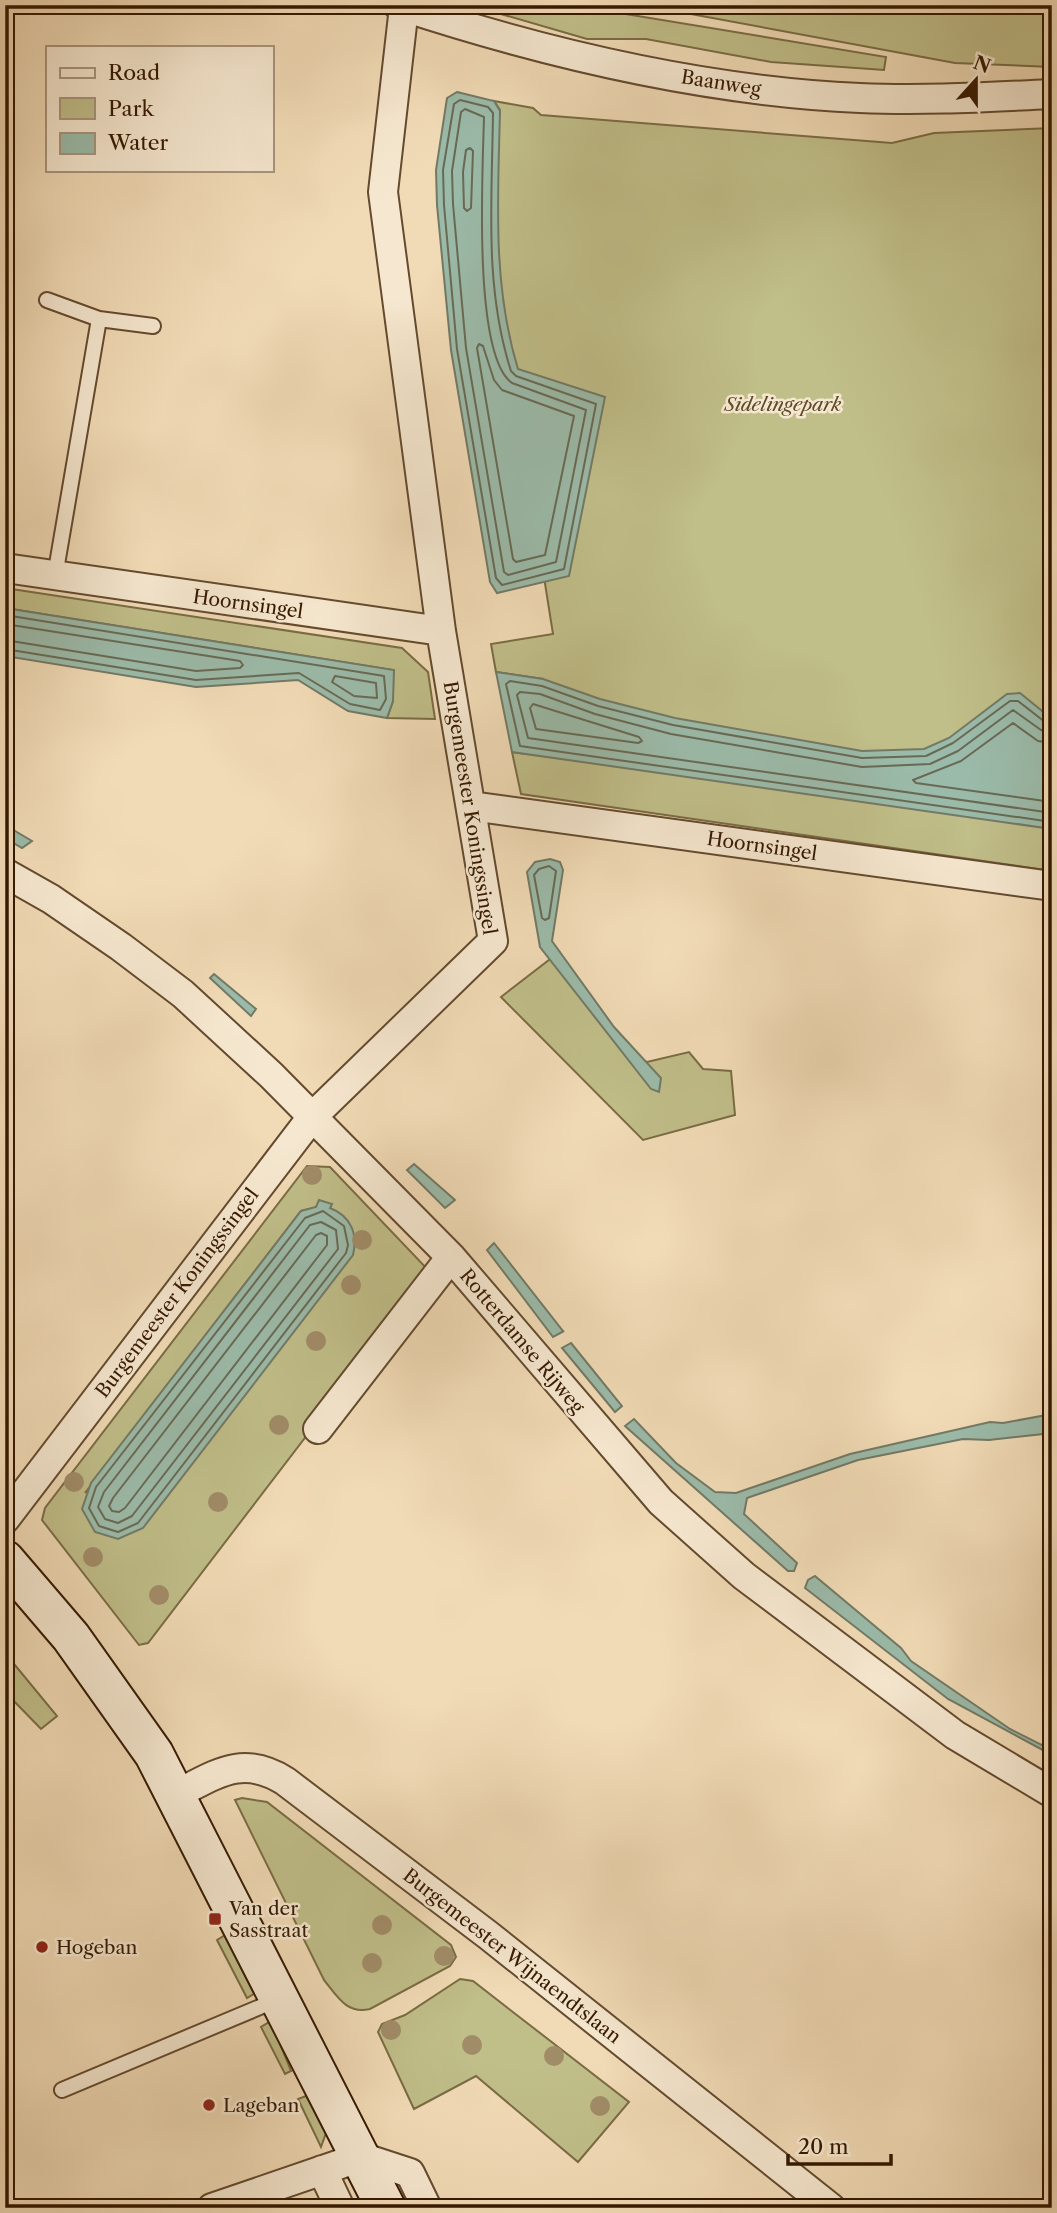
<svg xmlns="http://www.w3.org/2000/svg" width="1057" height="2213" font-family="'Libre Caslon Text',serif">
  <rect width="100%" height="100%" fill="#f1dbb6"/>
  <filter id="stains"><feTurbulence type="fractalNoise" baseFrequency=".00286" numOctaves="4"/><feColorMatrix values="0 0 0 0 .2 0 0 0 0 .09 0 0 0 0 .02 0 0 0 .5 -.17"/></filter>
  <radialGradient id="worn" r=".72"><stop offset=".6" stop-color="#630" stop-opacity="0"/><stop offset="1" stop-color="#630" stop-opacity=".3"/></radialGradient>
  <!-- green -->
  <path fill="#c0be89" stroke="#7a6c44" stroke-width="2" fill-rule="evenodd" d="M482 5H571L886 57 884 70 771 62 646 39H587L477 7Z
    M642 5H1052V67L955 63Z
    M494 101 533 108 541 115 892 143 934 133 1052 128V871L521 794 512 752 573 760 543 679 496 672 491 644 553 634 531 495 475 326 500 110Z
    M5 588 402 648 428 672 435 719 387 718 393 701V670L5 608Z
    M558 953 628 1055 647 1062 689 1052 703 1069 731 1071 735 1115 643 1140 501 997Z
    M307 1166 330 1167 431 1273 148 1643 139 1645 42 1520 45 1508ZM331 1204 330 1208 85 1493 301 1211Z
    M5 1653 57 1716 41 1729 10 1697C11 1681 5 1669 5 1653Z
    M242 1798 267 1802 451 1945 456 1957 450 1966 370 2009C347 2015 337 1996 324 1980L235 1800Z
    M227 1934 257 1992 247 1998 217 1940Z
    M460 1979 473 1981 629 2102 578 2162 476 2076 414 2109 378 2032 382 2024 405 2015Z
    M271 2021 291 2071 285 2074 261 2027Z
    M306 2096 327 2130 321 2147 298 2099Z"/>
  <!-- water -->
  <path fill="#9bbbaa" stroke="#727a66" stroke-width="2" d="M457 92 494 101 500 111C498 198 492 284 518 369L605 397 569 576 497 593 490 582 451 350 437 205 436 170 447 98Z
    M5 608 394 670 393 701 387 718 348 711 298 680 196 687 5 656Z
    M496 672 543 679 600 699 675 718 862 751 924 749 949 738 1007 694 1020 693 1052 719V829L512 752Z
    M5 825 32 841 22 848 5 838Z
    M550 859 560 862 563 870 552 941 614 1027 661 1078 659 1092 651 1089 540 947 527 872 535 862Z
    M214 974 256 1009 251 1016 210 978Z
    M414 1164 455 1200 445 1208 407 1170Z
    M319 1200 332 1204 330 1208C351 1216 358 1234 353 1255L143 1528 118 1539 95 1532 82 1509 91 1483 301 1211 316 1207Z
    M494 1243 563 1331H564L553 1337 487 1250Z
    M571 1343 622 1406 615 1412 562 1348Z
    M1052 1414V1433L989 1440 963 1439 858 1460 747 1498 744 1514 797 1563 794 1571H788L625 1426 634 1419 676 1463 715 1492 736 1493 850 1454 990 1422 1003 1423Z
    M815 1576 901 1648 911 1661 1010 1729 1052 1750V1755L948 1699 805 1588 808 1580Z"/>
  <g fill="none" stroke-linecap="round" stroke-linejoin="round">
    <!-- shore -->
    <path stroke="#686a55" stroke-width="2" d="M460 100 488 107 493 113C492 201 484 287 511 371L516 376 596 404 564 569 502 585 496 578 457 349 444 205 443 170 454 104Z
      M465 109 484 117C483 165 472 355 512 383L586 410 556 562 508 575 504 572 466 348 453 204 452 171 461 112Z
      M470 148 473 151 471 208 467 211 464 208 463 172 466 150Z
      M479 344 483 346 494 380 502 390 574 416 545 555 516 562 513 559 477 348Z
      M5 615 384 676 386 699 380 710 350 704 299 673 196 680 5 649
      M5 624 240 661 243 665 240 668 196 671 5 640
      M335 676 376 683 377 698 354 696 332 682Z
      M533 704 639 737 642 741 638 743 536 729 530 708Z
      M1052 724 1045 722 1018 701H1010L953 743 926 756 862 758 673 725 598 706 542 686 510 681 506 684 520 746 1052 822
      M1052 733 1041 730 1013 710 958 751 930 764 862 767 671 734 595 714 540 694 520 692 517 695 528 738 1052 813
      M1052 743 1038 741 1013 723 961 761 913 780 916 783 1052 802
      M549 866 556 871 549 918 545 920 542 918 534 875 539 869Z
      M323 1211 344 1226 348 1245 346 1253 138 1523 118 1532 99 1526 89 1508 96 1487 305 1218Z
      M321 1222 336 1230 338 1249 132 1516 118 1523 105 1519 98 1507 104 1492 310 1225Z
      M321 1233 327 1236V1245L125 1508 119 1512 112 1511 109 1506 113 1498 316 1235Z"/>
    <!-- lane casing -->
    <g stroke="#644a2e" stroke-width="18">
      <path id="lane" d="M47 300 99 319 153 326
        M55 576 99 319
        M62 2090 279 1999"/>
    </g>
    <!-- street casing -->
    <g stroke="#644a2e" stroke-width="32">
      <path id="street" d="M398 5C547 54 703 91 860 98 924 101 988 97 1052 94
        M5 568 441 631
        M471 806 1052 886
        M5 873 51 899 121 947 183 994 271 1075 451 1257 661 1502 744 1576 955 1735 1052 1793
        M318 1429 451 1257
        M5 1519 312 1117 493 941 441 631 383 192 404 7
        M175 1795C217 1774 242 1754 285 1781L488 1935 831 2208
        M322 2170 340 2208
        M212 2208 361 2157 410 2173 427 2208"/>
    </g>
    <!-- secondary casing -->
    <g stroke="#351900" stroke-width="42">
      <path id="secondary" d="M5 1560 71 1637 154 1754 386 2208"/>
    </g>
    <!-- lane -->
    <use href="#lane" stroke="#f6e8d0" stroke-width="14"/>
    <!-- street -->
    <use href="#street" stroke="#f6e8d0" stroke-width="28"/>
    <!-- secondary -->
    <use href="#secondary" stroke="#f6e8d0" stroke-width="38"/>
  </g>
  <!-- trees -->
  <g fill="#a18c68">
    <circle cx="312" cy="1175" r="10"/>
    <circle cx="362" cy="1240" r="10"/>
    <circle cx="351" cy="1285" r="10"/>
    <circle cx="316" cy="1341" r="10"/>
    <circle cx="279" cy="1425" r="10"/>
    <circle cx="74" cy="1482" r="10"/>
    <circle cx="218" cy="1502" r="10"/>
    <circle cx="93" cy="1557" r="10"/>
    <circle cx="159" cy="1595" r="10"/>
    <circle cx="382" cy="1925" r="10"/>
    <circle cx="444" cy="1956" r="10"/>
    <circle cx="372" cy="1963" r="10"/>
    <circle cx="391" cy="2030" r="10"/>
    <circle cx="472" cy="2045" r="10"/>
    <circle cx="554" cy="2056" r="10"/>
    <circle cx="600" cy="2106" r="10"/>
  </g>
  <!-- markers -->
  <g fill="#8f2418" stroke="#f6e8d0" stroke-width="2.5">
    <rect x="208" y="1912" width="14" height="14" rx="3.5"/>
    <circle cx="42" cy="1947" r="7"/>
    <circle cx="209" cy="2105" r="7"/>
  </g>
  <g text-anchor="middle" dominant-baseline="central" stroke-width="5" stroke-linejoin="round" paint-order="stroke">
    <!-- street labels -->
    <g font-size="19" fill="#351900" stroke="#f6e8d0">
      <text transform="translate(721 83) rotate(9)">Baanweg</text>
      <text transform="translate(248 604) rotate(8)">Hoornsingel</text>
      <text transform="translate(470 808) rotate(81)">Burgemeester Koningssingel</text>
      <text transform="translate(762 846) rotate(8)">Hoornsingel</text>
      <text transform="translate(177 1293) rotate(-53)">Burgemeester Koningssingel</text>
      <text transform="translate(522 1341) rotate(50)">Rotterdamse Rijweg</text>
      <text transform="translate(512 1956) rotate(38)">Burgemeester Wijnaendtslaan</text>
    </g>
    <!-- park labels -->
    <g font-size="19" font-style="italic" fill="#5f4b29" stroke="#f6e8d0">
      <text x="783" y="404">Sidelingepark</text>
    </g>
    <!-- poi labels -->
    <g font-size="19" fill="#351900" stroke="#f6e8d0" text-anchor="start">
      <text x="229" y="1908">Van der<tspan x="229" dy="22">Sasstraat</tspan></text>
      <text x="56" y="1947">Hogeban</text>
      <text x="223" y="2105">Lageban</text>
    </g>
  </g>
  <!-- margin -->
  <rect width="1057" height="2213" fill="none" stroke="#f1dbb6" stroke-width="28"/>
  <rect x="7" y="7" width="1043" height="2199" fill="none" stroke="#351900" stroke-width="3.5"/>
  <rect x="14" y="14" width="1029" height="2185" fill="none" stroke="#351900" stroke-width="2"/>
  <!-- legend -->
  <rect x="46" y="46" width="228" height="126" fill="#f6e8d0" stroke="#a9957d" stroke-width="2"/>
  <rect x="60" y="68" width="35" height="10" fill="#f6e8d0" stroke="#a9957d" stroke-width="2"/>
  <text x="108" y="80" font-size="21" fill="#351900">Road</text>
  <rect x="60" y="98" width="35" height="21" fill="#c0be89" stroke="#a9957d" stroke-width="2"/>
  <text x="108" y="116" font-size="21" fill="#351900">Park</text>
  <rect x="60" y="133" width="35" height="21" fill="#9bbbaa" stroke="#a9957d" stroke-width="2"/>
  <text x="108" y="150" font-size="21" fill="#351900">Water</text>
  <!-- north arrow -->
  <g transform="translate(976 80) rotate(21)" stroke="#f6e8d0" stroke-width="5" paint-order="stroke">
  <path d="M0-5L12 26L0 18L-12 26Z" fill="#351900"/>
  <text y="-10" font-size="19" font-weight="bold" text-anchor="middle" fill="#351900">N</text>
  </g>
  <!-- scale -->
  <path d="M788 2154v10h103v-10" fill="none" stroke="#351900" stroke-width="3.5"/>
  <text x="798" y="2154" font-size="21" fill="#351900" stroke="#f6e8d0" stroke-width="5" paint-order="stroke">20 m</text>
  <rect width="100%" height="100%" filter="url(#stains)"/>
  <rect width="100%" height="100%" fill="url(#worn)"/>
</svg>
